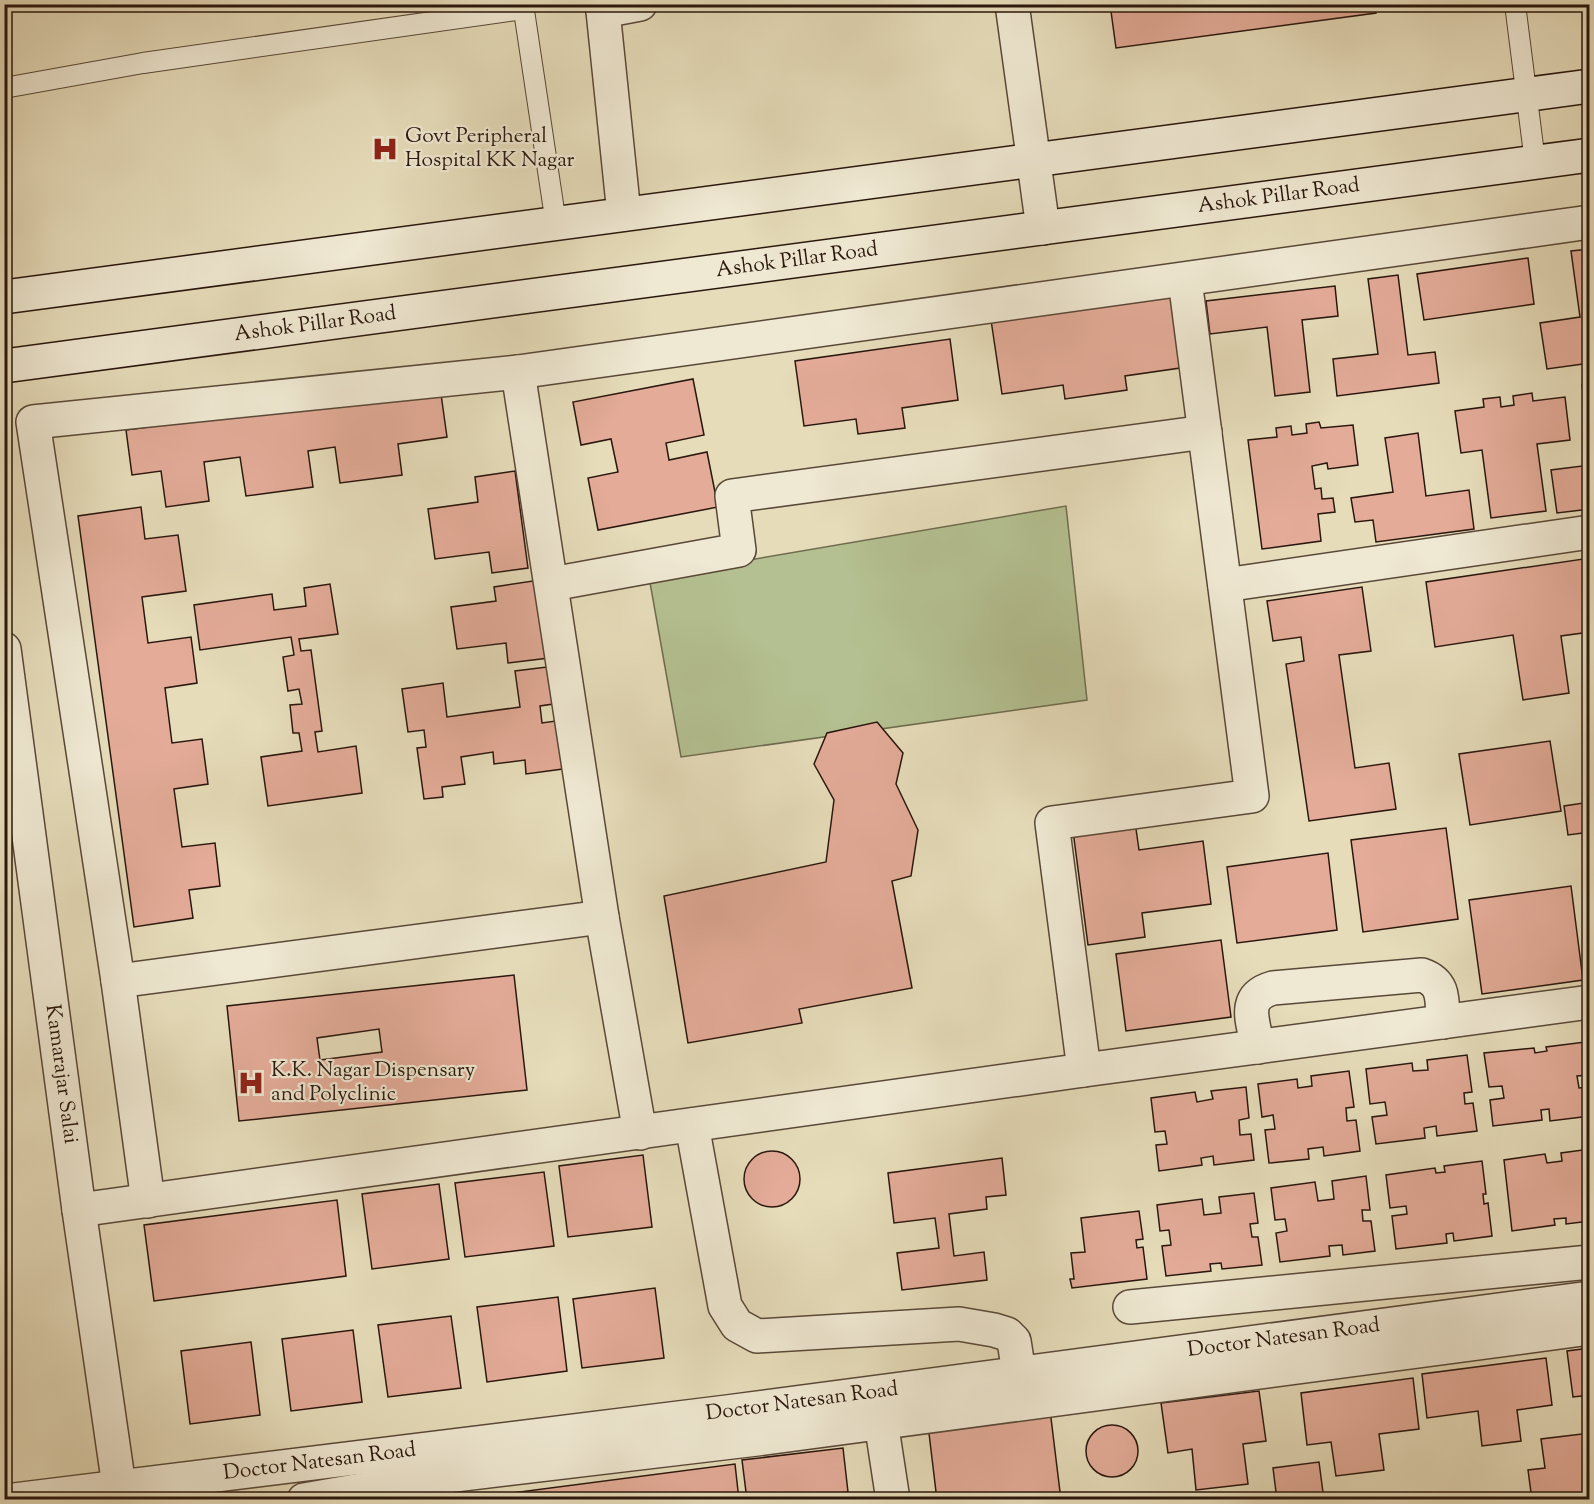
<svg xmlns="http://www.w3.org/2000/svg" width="1594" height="1504" font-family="'Sorts Mill Goudy',serif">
  <rect width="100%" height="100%" fill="#e6dcba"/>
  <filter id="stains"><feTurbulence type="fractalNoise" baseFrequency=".00333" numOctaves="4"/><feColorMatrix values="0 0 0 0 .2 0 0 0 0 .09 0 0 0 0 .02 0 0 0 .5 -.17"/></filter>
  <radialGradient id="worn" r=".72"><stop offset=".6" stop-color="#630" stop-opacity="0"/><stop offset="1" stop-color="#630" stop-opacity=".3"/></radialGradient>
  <!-- green -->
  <path fill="#b4c091" stroke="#6f6c4f" stroke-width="1.5" d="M1066 506 1087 700 681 757 649 577Z"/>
  <!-- building -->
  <path fill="#e3ab98" stroke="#2a170d" stroke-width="1.5" fill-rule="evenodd" d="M1110 4H1375L1376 13 1116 48Z
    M1590 249V363L1547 369 1540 323 1580 317 1571 251Z
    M1528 258 1534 304 1424 320 1417 274Z
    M1398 275 1408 355 1435 352 1439 383 1337 396 1333 359 1378 354 1368 279Z
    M1335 286 1338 316 1302 320 1310 392 1275 396 1267 327 1210 334 1206 301Z
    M1176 294 1187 367 1125 376 1127 390 1065 399 1063 385 1002 394 991 320Z
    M950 339 958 400 902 408 905 428 858 434 856 419 804 426 795 361Z
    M693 379 704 435 666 443 669 460 707 452 718 507 598 530 588 478 618 472 611 439 581 445 573 402Z
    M1590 384V439L1582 385Z
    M440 387 447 437 398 444 402 475 340 483 335 447 308 451 313 487 246 496 240 457 204 462 209 501 166 507 161 471 132 475 126 430Z
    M1532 393 1533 401 1565 397 1570 440 1537 444 1546 511 1491 518 1482 450 1461 453 1455 411 1484 407 1483 399 1500 397 1501 407 1514 405 1513 396Z
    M1319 422 1321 428 1353 425 1358 465 1328 469 1327 463 1312 466 1315 489 1321 488 1322 499 1333 498 1335 512 1318 514 1321 541 1262 549 1248 440 1277 437 1276 428 1291 426 1292 435 1307 433 1306 424Z
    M1418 433 1426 496 1469 490 1474 529 1376 542 1373 520 1355 522 1351 498 1393 492 1385 438Z
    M1590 465V509L1557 513 1551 470Z
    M515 471 528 568 492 573 489 552 435 559 428 509 478 502 475 477Z
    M141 507 145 539 178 535 186 591 142 597 148 643 191 637 197 683 165 688 172 743 202 739 208 784 174 789 182 847 215 843 220 886 189 890 193 918 134 927 78 516Z
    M1590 558V632L1561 636 1569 693 1523 700 1513 635 1435 647 1426 582Z
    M546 579 557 657 508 663 506 643 457 649 451 607 496 601 494 587Z
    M330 584 338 634 299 639 301 651 311 650 322 731 315 732 318 752 356 746 362 793 268 806 261 757 302 751 299 733H293L290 705 302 704 299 689 288 691 283 657 294 655 291 637 200 650 194 605 272 594 274 610 306 606 304 588Z
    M1362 587 1371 651 1339 655 1355 768 1389 763 1396 809 1309 821 1286 664 1304 661 1301 637 1273 641 1267 601Z
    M555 666 560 703 540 706 542 723 563 720 570 768 526 774 525 760 494 764 493 752 461 757 465 784 442 787 443 797 424 799 417 748 426 747 424 730 408 732 402 689 443 683 447 717 520 707 515 671Z
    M877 722 903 753 896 784 918 830 911 876 892 881 912 988 799 1009 802 1023 688 1043 664 896 826 862 834 800 814 764 827 733Z
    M1550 741 1561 811 1470 825 1459 754Z
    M1590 802V832L1568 835 1564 806Z
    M1135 822 1139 850 1203 841 1211 904 1142 913 1145 937 1088 945 1073 831Z
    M1446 828 1458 919 1363 932 1351 840Z
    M1328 853 1337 930 1237 943 1227 867Z
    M1571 886 1583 980 1482 994 1469 900Z
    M1221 940 1231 1017 1126 1031 1116 954Z
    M514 975 527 1090 239 1121 227 1006ZM379 1029 382 1052 320 1060 317 1038Z
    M1585 1042 1589 1075 1577 1076 1579 1088 1589 1087 1590 1116 1550 1121 1549 1109 1541 1110 1542 1120 1493 1126 1490 1100 1504 1098 1502 1086 1489 1087 1484 1053 1534 1048 1535 1053 1547 1051 1546 1047Z
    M1467 1055 1472 1092 1464 1093 1465 1104 1473 1103 1477 1131 1437 1136 1436 1126 1424 1128 1425 1138 1376 1144 1372 1117 1387 1115 1385 1102 1370 1104 1366 1069 1412 1063 1413 1071 1428 1070 1427 1060Z
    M1349 1071 1354 1107 1346 1108 1347 1121 1356 1120 1360 1151 1324 1156 1323 1147 1308 1149 1309 1159 1269 1163 1265 1130 1275 1129 1273 1115 1262 1117 1258 1084 1297 1079 1298 1088 1312 1086 1311 1076Z
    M1246 1087 1249 1118 1239 1120 1240 1135 1251 1134 1254 1160 1214 1165 1213 1156 1201 1158 1202 1165 1159 1171 1156 1145 1167 1144 1165 1131 1155 1132 1151 1098 1195 1092 1197 1102 1213 1099 1211 1091Z
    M1590 1149V1221L1566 1224V1218L1554 1219 1555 1225 1512 1231 1504 1160 1545 1154 1547 1163 1562 1161 1561 1153Z
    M744 1179a28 28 0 1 1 56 0a28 28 0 1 1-56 0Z
    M643 1155 652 1227 568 1237 559 1166Z
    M1002 1158 1006 1195 986 1197 987 1209 949 1214 954 1256 984 1252 987 1280 902 1290 897 1253 939 1248 935 1218 894 1223 888 1173Z
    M1482 1161 1486 1194H1483L1484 1204 1488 1203 1492 1236 1454 1241 1453 1233 1446 1234 1447 1243 1396 1249 1392 1216 1407 1214 1406 1206 1390 1208 1386 1175 1435 1168 1436 1173 1445 1172 1444 1166Z
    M544 1172 554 1246 465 1257 455 1183Z
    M1366 1176 1370 1210H1362L1363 1221H1371L1375 1251 1343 1255 1342 1245 1329 1246 1330 1256 1280 1262 1276 1233 1287 1231 1285 1219 1275 1220 1271 1188 1315 1182 1318 1201 1334 1199 1332 1181Z
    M439 1184 449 1259 372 1269 362 1194Z
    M1254 1193 1258 1223 1250 1224 1252 1237H1258L1262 1265 1222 1269 1221 1263 1210 1264 1211 1271 1166 1276 1162 1246 1171 1245 1169 1230 1160 1231 1157 1205 1202 1199 1204 1215 1221 1213 1219 1197Z
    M337 1200 346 1276 154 1301 144 1225Z
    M1139 1211 1143 1239 1136 1240 1137 1248 1143 1247 1147 1279 1072 1288 1070 1279H1074L1071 1253 1085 1252 1081 1218Z
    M655 1288 664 1358 582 1368 573 1299Z
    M558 1297 567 1371 487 1382 477 1307Z
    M451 1316 461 1388 388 1397 378 1325Z
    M353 1330 362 1402 291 1411 282 1339Z
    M251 1342 260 1415 190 1424 181 1351Z
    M1590 1348V1395L1573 1397 1567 1351Z
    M1546 1358 1552 1405 1517 1410 1521 1441 1482 1446 1478 1411 1427 1418 1422 1374Z
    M1413 1378 1419 1429 1379 1434 1384 1470 1336 1476 1331 1442 1307 1445 1301 1393Z
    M1259 1391 1266 1441 1243 1444 1248 1484 1196 1490 1192 1449 1168 1453 1161 1403Z
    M1050 1410 1061 1500H937L928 1425Z
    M1086 1451a26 26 0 1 1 52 0a26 26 0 1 1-52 0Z
    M1590 1433V1494L1532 1500 1528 1470 1545 1468 1541 1439Z
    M843 1448 848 1492 819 1495 820 1500H747L742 1460Z
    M1319 1462 1324 1500H1277L1273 1468Z
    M735 1464 739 1500H490L489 1496Z"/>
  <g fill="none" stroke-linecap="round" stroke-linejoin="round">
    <!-- service casing -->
    <g stroke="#594838" stroke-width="22">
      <path id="service" d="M523 4 556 224
        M1515 4 1535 162
        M4 88 143 63 523 9"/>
    </g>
    <!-- minor casing -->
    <g stroke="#594838" stroke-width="36">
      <g id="minor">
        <path d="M602 4 603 11 640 4"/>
        <path d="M1012 4 1043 228"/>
        <path d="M603 11 624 214"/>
        <path d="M1185 280 1252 796 1052 823 1084 1070 1590 1002"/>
        <path d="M518 372 602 917 640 1133"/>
        <path d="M552 584 739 550 732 496 1205 432"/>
        <path d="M1225 585 1590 532"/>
        <path d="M118 981 602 917"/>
        <path d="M1258 1047C1253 1021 1241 997 1273 988L1422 975C1445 983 1442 1000 1443 1022"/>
        <path d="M692 1125 725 1306 737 1325 757 1336 959 1324 994 1330 1007 1334 1014 1341 1019 1373"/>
        <path d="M148 1201 118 981 33 422 518 372 1590 222"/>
        <path d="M79 1210 1084 1070"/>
        <path d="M1130 1307 1590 1262"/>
        <path d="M878 1402 893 1500"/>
        <path id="s1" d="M14 1500 727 1412 1590 1298"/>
        <path d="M304 1500 430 1478 757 1439 1590 1328"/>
      </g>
    </g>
    <!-- tertiary casing -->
    <g stroke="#594838" stroke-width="36">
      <g id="tertiary">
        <path id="s2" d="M4 649 79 1210 121 1500"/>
      </g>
    </g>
    <!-- secondary casing -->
    <g stroke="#2a170d" stroke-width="36">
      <g id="secondary">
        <path d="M4 297 1590 86"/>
        <path id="s3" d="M4 366 1590 155"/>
      </g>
    </g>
    <!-- service -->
    <use href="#service" stroke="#efe8d2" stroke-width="20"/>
    <!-- minor -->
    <use href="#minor" stroke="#efe8d2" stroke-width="33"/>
    <!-- tertiary -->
    <use href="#tertiary" stroke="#efe8d2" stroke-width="33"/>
    <!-- secondary -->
    <use href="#secondary" stroke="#efe8d2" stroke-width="33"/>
  </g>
  <!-- icons -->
  <defs>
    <g id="hospital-bare" transform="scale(2.07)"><path d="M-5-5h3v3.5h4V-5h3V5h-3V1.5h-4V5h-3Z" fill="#8f2418" stroke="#efe8d2" stroke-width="2.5" paint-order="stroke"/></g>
  </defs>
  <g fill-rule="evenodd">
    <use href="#hospital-bare" x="385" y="149"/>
    <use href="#hospital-bare" x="251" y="1083"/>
  </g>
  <g text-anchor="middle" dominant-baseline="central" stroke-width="4.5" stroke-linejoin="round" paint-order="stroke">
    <!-- poi labels -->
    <g font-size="21" fill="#2a170d" stroke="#efe8d2" text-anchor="start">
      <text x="405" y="137">Govt Peripheral<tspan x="405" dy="24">Hospital KK Nagar</tspan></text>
      <text x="271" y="1071">K.K. Nagar Dispensary<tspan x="271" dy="24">and Polyclinic</tspan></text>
    </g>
    <!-- street labels -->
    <g font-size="21" fill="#2a170d" stroke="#efe8d2">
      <text stroke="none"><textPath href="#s3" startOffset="1286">Ashok Pillar Road</textPath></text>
      <text stroke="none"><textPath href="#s3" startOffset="800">Ashok Pillar Road</textPath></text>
      <text stroke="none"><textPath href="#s3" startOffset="314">Ashok Pillar Road</textPath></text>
      <text stroke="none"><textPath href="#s2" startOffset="429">Kamarajar Salai</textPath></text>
      <text stroke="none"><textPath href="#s1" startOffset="1280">Doctor Natesan Road</textPath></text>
      <text stroke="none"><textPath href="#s1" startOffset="794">Doctor Natesan Road</textPath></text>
      <text stroke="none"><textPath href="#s1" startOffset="308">Doctor Natesan Road</textPath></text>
    </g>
  </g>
  <!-- margin -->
  <rect width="1594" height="1504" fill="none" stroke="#e6dcba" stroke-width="24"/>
  <rect x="6" y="6" width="1582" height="1492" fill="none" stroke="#2a170d" stroke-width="3"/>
  <rect x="12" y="12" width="1570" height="1480" fill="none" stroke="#2a170d" stroke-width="1.5"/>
  <rect width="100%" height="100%" filter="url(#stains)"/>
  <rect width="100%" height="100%" fill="url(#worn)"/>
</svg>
